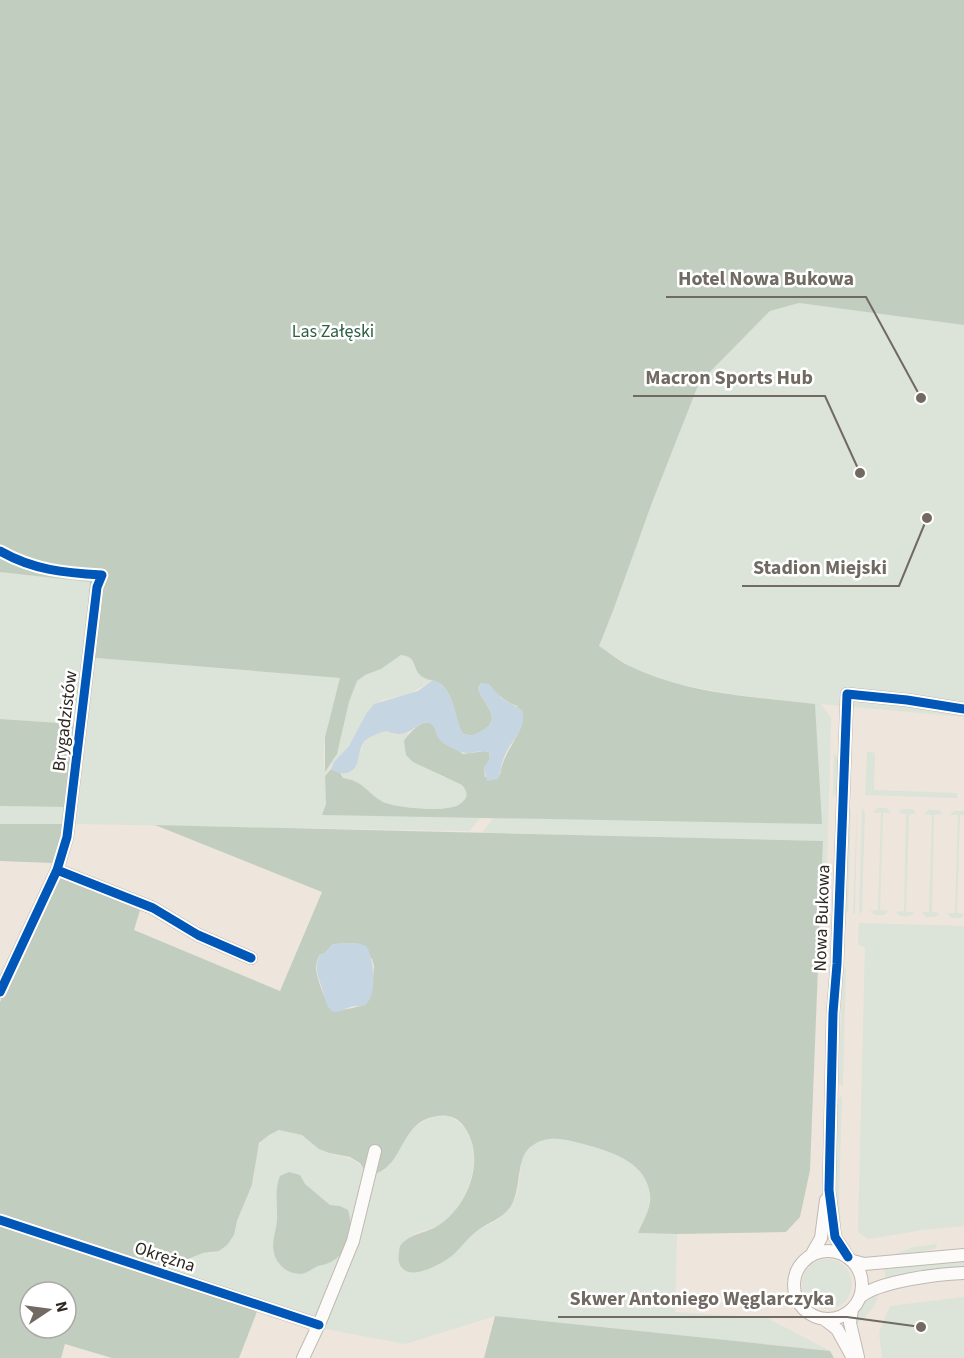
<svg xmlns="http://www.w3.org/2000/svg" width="964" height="1358" font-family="'Source Sans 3',sans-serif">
  <rect width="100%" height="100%" fill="#eee5dc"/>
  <!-- green -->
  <path fill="#dce3d8" d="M799 303 964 325V717L821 704 831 718 826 911 821 910 823 841 482 833 493 818 816 745 815 704 731 694 666 682 631 667 598 646 613 612 653 500 699 383 770 311Z
    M0 572 91 582 75 724 0 719Z
    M401 655C420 657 414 678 433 680L409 694 381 700 366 714 349 746 334 762 325 776 326 804 323 815 481 817 469 831 76 824 95 658 340 678C335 709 318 740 325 772L337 754 349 702 357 681 365 675 381 669Z
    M386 731 394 735 409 733 404 741C414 752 424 766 437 774 445 779 460 780 465 789 469 795 465 801 460 804 448 812 395 808 382 802 367 793 365 781 343 778L340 773 352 771C365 750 356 739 386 731Z
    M867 752H873L875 755 874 790 957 793V798L865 795Z
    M834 753C842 761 841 790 833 797Z
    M0 806 66 807 63 824H0Z
    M857 807 855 914H853Z
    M862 808 865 812 862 911 859 914Z
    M877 808H887L891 813H883L880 910 888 911 884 915H875L870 911 878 910 881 813 873 812Z
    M851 809 848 912 847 913 844 909 848 812Z
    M902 809H913L916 814H909L906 912H914L910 916H900L896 912 904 911 906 814 899 813Z
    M928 810H939L942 814 934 815 932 912 939 913 936 917H926L922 912H929L932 815 924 814Z
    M954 811H964V815H960L957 913 964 914 961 918H951L947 913H955L958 815H950Z
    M859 923 964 926V1226L922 1230 868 1239 858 1232 865 947 858 945Z
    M846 968 843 1086 839 1083 842 971Z
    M842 1096 839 1195 841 1226H837L835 1195 838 1099Z
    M446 1115C493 1134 473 1200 441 1224 432 1230 419 1230 411 1236 400 1244 396 1258 401 1269 407 1272 412 1273 419 1271 432 1267 454 1251 465 1242 470 1238 474 1233 479 1230 486 1225 497 1222 502 1216 507 1211 513 1203 516 1197 523 1181 516 1156 532 1145 549 1133 571 1140 589 1146 612 1152 639 1159 648 1185 654 1202 645 1217 639 1233L677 1234 675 1312 767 1318 830 1351 495 1316 405 1344 321 1328 149 1264 169 1261H183L203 1253H212L234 1235C237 1216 247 1201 253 1183 259 1161 250 1142 276 1132 284 1129 296 1131 303 1135 310 1139 314 1146 321 1150 339 1160 352 1152 365 1171H383C391 1164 395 1156 400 1147 411 1126 424 1118 446 1115Z
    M937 1244 936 1248 915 1254 886 1257 914 1247Z
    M802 1284a25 25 0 1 1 50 0a25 25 0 1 1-50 0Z
    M964 1260V1268L886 1280 884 1268Z
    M878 1295C877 1306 863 1321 853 1326 856 1312 864 1300 878 1295Z
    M964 1297V1358H882L879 1332 890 1306Z"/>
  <!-- forest -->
  <path fill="#c1cebf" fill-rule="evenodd" d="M0 0H964V325L799 303 770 311 699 383 653 500 613 611 599 646C610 653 621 663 634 668 690 694 754 697 815 704L822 824 322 815 326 804 325 776 331 769 340 773 343 778C364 781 367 793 383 802 395 808 449 813 460 804 469 798 468 792 462 785L413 762 406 755 404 741C411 730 432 709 437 734L463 754 485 751 489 752 490 759 484 768 485 777 500 775C503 753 518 740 523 720L517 706C502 701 495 690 481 683L478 688C482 704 506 719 480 732 474 736 468 736 462 733 455 718 454 695 441 684 434 679 425 681 419 674 412 664 416 657 401 655L381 669 365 675 357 681 349 702 337 754 325 772V737L340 678 84 657 90 582 0 572Z
    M0 719 75 724 66 807 0 806Z
    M0 824H63L58 850 53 863 0 861Z
    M155 825 823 841 810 1170 800 1217 786 1232 677 1234 638 1233C643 1221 652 1207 650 1194 646 1164 616 1153 590 1146 572 1141 550 1133 533 1145 515 1156 522 1186 512 1204 504 1219 490 1221 477 1231 469 1237 462 1246 454 1254 445 1262 422 1275 409 1272 396 1269 398 1256 400 1246 411 1232 426 1234 439 1225 469 1205 488 1155 462 1124 453 1114 441 1114 429 1118 401 1127 402 1164 377 1173L365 1171 360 1163 350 1157 329 1153 319 1149 302 1135 279 1130 269 1135 259 1143 252 1185 237 1221 234 1235 227 1245 219 1251 203 1253 183 1261H169L149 1264 0 1216V1002L61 874 141 907 134 930 280 991 322 892ZM357 943 372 959 374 966 372 990 366 1004C363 1006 336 1012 334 1011 327 1008 316 976 316 968 316 963 317 959 320 955L325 953 333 944Z
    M289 1172 300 1175 305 1184 330 1205 340 1206 348 1210C354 1229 350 1252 331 1262 327 1264 322 1265 318 1266 313 1268 310 1271 305 1273 291 1277 277 1266 274 1253 271 1242 276 1232 277 1221 278 1206 274 1190 280 1176Z
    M0 1223 258 1309 239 1358H112L65 1344 61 1358H0ZM30 1292H66V1328H30Z
    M495 1316 830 1351 834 1358H484Z"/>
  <!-- water -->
  <path fill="#c6d5e2" d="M433 680C453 685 455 717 462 733 468 736 474 736 480 732 506 719 482 704 478 688L481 683 489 684 501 698 522 710C528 729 511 740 505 755 501 763 501 771 498 779L487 781 484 768 490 758 489 752C476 749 469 757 456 750 450 747 443 744 439 739 434 731 437 724 425 722 408 730 407 739 386 731 379 733 368 737 364 742 356 752 362 771 345 773 340 774 336 772 331 769L334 762 349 746 366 714 374 704 418 691Z
    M357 943 366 946C374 957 377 992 367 1003 362 1008 356 1005 350 1007 344 1009 338 1014 332 1011 325 1006 324 993 321 985 317 974 314 966 320 955L325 953 333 944Z"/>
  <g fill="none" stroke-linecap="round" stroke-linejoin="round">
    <!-- minor casing -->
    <g stroke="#c0b9b2" stroke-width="14">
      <path id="minor" d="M57 870 153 908 198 935 251 958
        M0 992 57 870 67 837 97 587 102 575
        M0 1220 319 1325
        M794 1285a34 34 0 1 1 68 0a34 34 0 1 1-68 0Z
        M812 1254 821 1238 826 1200
        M848 1257 835 1237 829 1190 833 1013 837 964 847 694 907 700 964 709
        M853 1261 864 1264 964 1255
        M860 1297C879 1281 938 1274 964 1273
        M852 1309 850 1323 858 1357
        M824 1319 837 1329 853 1358
        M303 1358 320 1322 353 1241 375 1151"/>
    </g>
    <!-- minor -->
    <use href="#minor" stroke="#fcfbfa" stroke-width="12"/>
    <!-- cycleway casing -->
    <g stroke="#fff" stroke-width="13">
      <path id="cycleway" d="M0 551C33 570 65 573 102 575L97 587 67 837 57 870 0 992
        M57 870 153 908 198 935 251 958
        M0 1220 319 1325
        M848 1257 835 1237 829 1190 833 1013 837 964 847 694 907 700 964 709"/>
    </g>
    <!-- cycleway -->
    <use href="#cycleway" stroke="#0057b8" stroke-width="9"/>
  </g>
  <g text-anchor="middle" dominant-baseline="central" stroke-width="5" stroke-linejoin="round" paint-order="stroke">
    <!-- park labels -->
    <g font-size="18" fill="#2d6044" stroke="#fff">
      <text x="333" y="331">Las Załęski</text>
    </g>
    <!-- street labels -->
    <g font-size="18" fill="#2e2821" stroke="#fff">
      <text transform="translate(65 721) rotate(-83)">Brygadzistów</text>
      <text transform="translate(822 918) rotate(-88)">Nowa Bukowa</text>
      <text transform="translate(165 1257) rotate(18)">Okrężna</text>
    </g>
  </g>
  <!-- callouts -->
  <path fill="none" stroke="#716a62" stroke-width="2" d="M921 398L866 297H666M860 473L825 396H633M927 518L899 586H742M921 1327L847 1317H558"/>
  <g fill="#716a62" stroke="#fff" stroke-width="2">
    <circle cx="921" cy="398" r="6"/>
    <circle cx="860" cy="473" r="6"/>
    <circle cx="927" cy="518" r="6"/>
    <circle cx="921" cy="1327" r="6"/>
  </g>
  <g font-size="20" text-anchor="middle" font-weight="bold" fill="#716a62" stroke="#fff" stroke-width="5" stroke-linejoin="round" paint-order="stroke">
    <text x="766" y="285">Hotel Nowa Bukowa</text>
    <text x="729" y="384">Macron Sports Hub</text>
    <text x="820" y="574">Stadion Miejski</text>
    <text x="702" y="1305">Skwer Antoniego Węglarczyka</text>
  </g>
  <!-- north arrow -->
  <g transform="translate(48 1310) rotate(77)"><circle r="28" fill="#ffffff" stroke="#aba9a6" stroke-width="1.5"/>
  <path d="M0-4.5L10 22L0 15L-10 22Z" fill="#716a62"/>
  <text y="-9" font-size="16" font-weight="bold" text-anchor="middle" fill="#2e2821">N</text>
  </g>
</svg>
